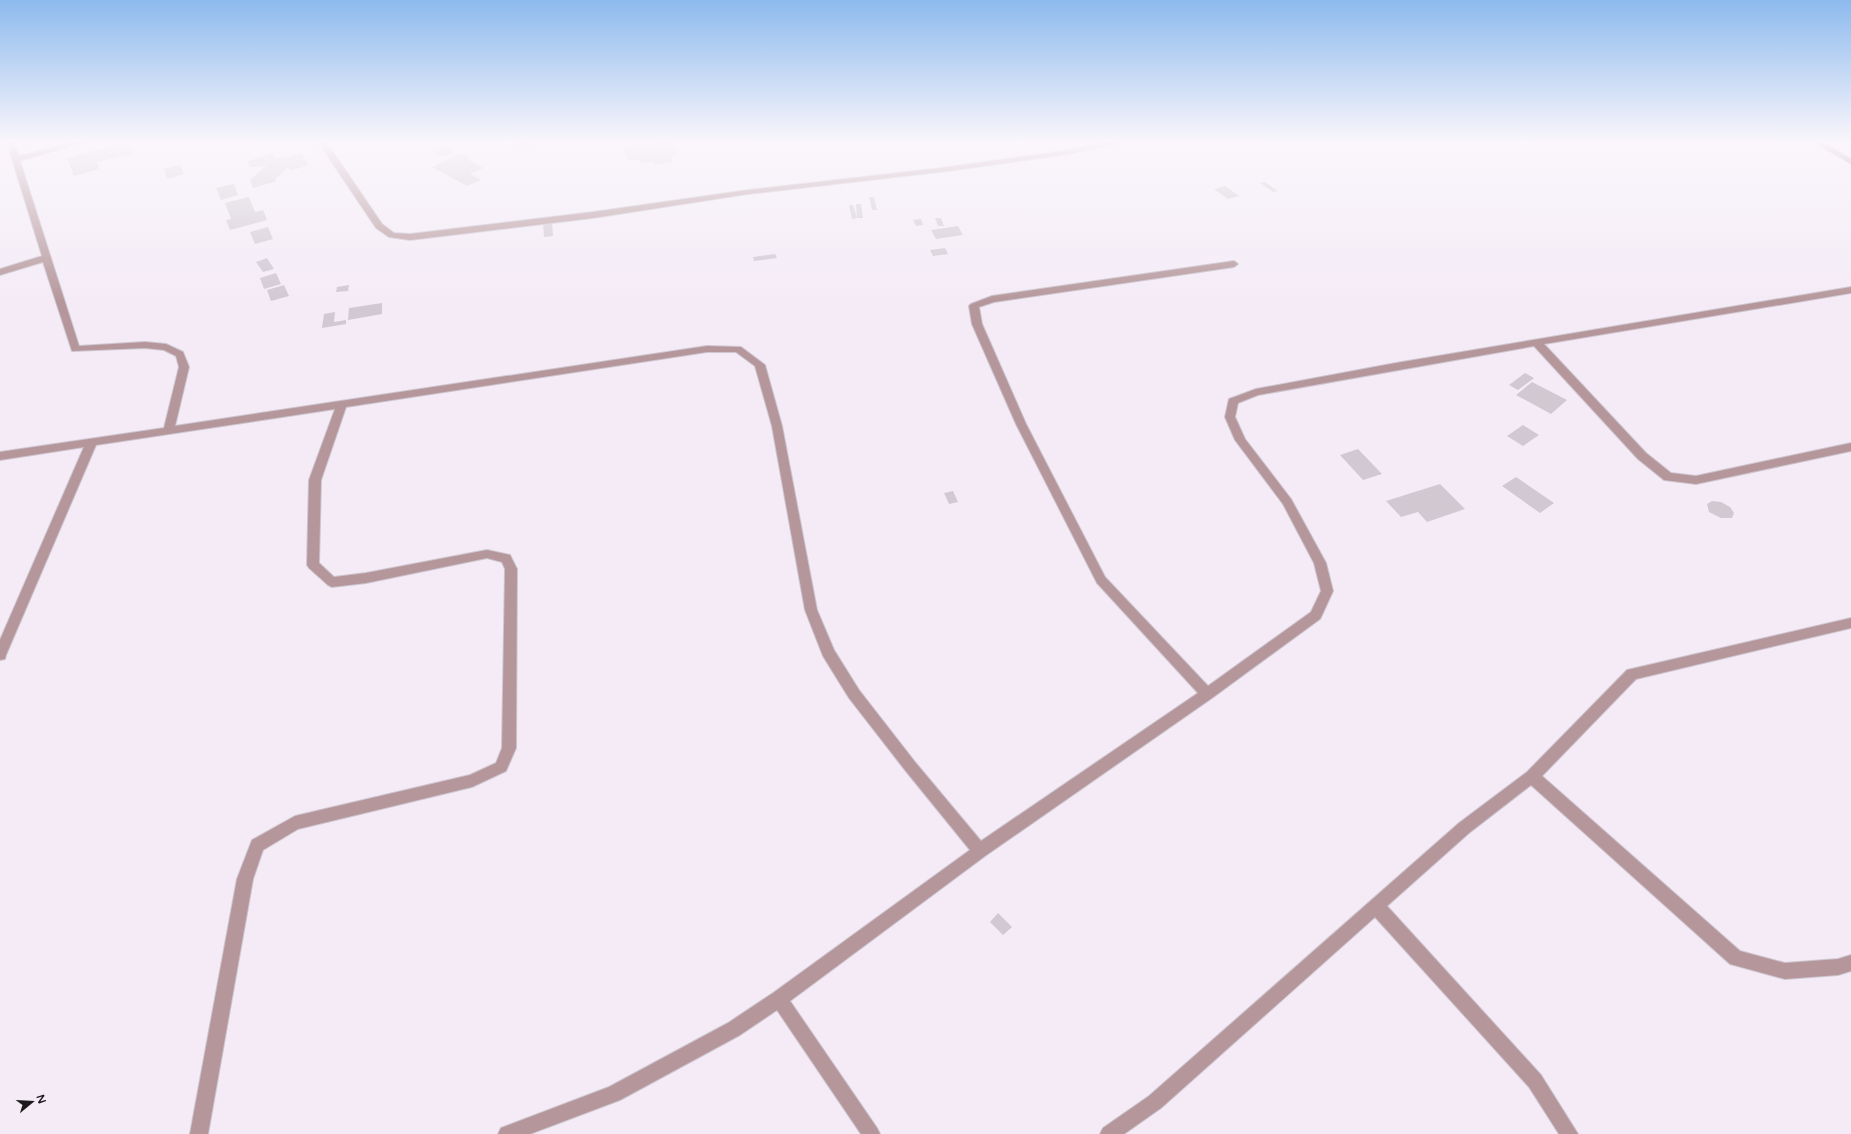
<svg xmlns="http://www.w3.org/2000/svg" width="1851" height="1134" font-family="'Varela Round',sans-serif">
  <rect width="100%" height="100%" fill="#f4ebf6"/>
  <!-- building -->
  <path fill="#d1c8d2" d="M122 143H129L134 153 97 162 99 169 74 176 67 158Z
    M518 143H534L535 144 519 147Z
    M651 143H674L678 155 671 156 673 162 654 165 653 162 640 163V160L627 161 624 148 644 145 645 148 652 147Z
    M443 147 454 152 444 157 433 152Z
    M272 153 276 158H284L301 153 309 165 290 171 288 167 275 179 277 181 253 188 250 180 267 165 251 167 246 162Z
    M462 153 470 158 467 159 483 168 470 174 481 180 467 186 432 167Z
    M180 165 184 174 167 179 164 169Z
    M1265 182 1278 191 1273 192 1260 183Z
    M234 184 238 195 221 200 216 188Z
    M1225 186 1239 196 1228 199 1214 189Z
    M249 197 255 212 263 210 267 220 230 230 226 220 231 219 225 203Z
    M869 197H874L877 210H872Z
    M856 204H861L863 218H857Z
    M849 205H853L857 218 852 219Z
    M935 218H941L944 226H938Z
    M921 219 923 225 916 226 913 220Z
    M552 222 553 236 544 237 543 223Z
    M958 226 963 235 936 239 931 230Z
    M268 227 273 239 255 244 250 232Z
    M945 248 948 254 933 256 930 250Z
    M775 254 777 258 754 261 753 257Z
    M267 258 274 269 263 272 256 262Z
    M276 273 281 284 264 289 260 278Z
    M284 285 289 296 271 301 267 290Z
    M349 285 348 291 336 292 337 287Z
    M382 303V314L348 320 349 308Z
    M335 312 334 322 346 320V324L322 328 324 314Z
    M1525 373 1534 378 1518 390 1509 385Z
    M1532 382 1567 400 1551 414 1516 395Z
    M1523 425 1539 435 1523 446 1507 436Z
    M1358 449 1382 474 1363 480 1340 455Z
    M1516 477 1554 503 1540 513 1502 486Z
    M1440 484 1465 509 1427 522 1418 512 1401 517 1386 501Z
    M953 491 958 502 949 504 944 493Z
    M1712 501 1721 502 1730 507 1734 513 1732 518H1721L1709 512 1707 504Z
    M998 913 1012 927 1003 935 990 922Z"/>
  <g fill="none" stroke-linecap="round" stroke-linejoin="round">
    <!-- street casing -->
    <g stroke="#cdc5cf" stroke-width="2">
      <path id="street" d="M7 143H15L19 156 69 143H82L20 161 79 346 145 342 166 344 183 352 189 367 175 426 707 346 741 347 765 365 782 426 817 610 834 650 859 690 915 762 981 841 1198 693 1097 583 1016 424 972 324 969 306 971 304 992 296 1234 261 1238 264 1234 267 994 302 979 307 982 324 1026 424 1105 577 1208 686 1311 612 1321 591 1314 563 1283 504 1235 440 1225 417 1229 399 1256 389 1396 363 1851 287V293L1544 344 1646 453 1671 473 1696 476 1851 443V451L1696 484 1664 480 1638 459 1534 346 1258 395 1238 403 1235 417 1245 439 1291 499 1326 563 1333 591 1322 615 1320 619 1212 698 985 856 790 1001 877 1128 880 1134H861L777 1010 740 1035 620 1100 530 1134H498L501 1128 609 1087 728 1023 773 993 970 850 905 770 849 698 823 656 805 610 772 426 755 366 736 352H707L346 407 321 480 319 563 334 577 366 573 487 550 510 555 517 569 516 748 506 771 472 787 298 829 263 850 253 879 208 1134H190L237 879 252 840 295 816 470 775 496 763 502 748 505 569 502 562 487 558 366 583 332 587 328 585 309 568 307 565 309 480 335 409 96 445 6 655 5 659 0 660V640L84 447 0 460V452L164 428 179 367 176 356 164 350 145 348 72 351 43 262 0 275V269L42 256Z
        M319 143H327L382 224 394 233 410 234 593 212 748 190 949 167 1063 151 1102 143H1117L1113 145 1063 155 949 171 748 194 593 218 410 240 389 237 376 228Z
        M1851 618V628L1636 679 1542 776 1740 951 1785 963 1838 959 1851 955V971L1838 975 1785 979 1730 964 1531 785 1469 833 1387 906 1541 1075 1578 1134H1559L1529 1087 1375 917 1161 1108 1124 1134H1100L1103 1128 1149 1096 1459 823 1527 772 1627 670Z"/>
    </g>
    <!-- secondary casing -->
    <g stroke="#cdc5cf" stroke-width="2">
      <path id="secondary" d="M1815 143H1824L1851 159V164Z"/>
    </g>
    <!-- street -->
    <use href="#street" fill="#b5979b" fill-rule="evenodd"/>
    <!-- secondary -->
    <use href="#secondary" fill="#976d73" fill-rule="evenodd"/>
  </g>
  <!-- sky -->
  <linearGradient id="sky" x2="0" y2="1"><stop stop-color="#8dbaee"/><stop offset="0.47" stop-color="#faf6fb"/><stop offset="1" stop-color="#faf6fb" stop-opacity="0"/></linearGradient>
  <rect width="1851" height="302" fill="url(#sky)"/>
  <!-- north arrow -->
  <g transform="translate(32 1102) rotate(72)" stroke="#f4ebf6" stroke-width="3" paint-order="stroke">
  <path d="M0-3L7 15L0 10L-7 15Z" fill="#1d1a1d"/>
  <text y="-6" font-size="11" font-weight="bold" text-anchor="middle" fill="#1d1a1d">N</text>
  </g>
</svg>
